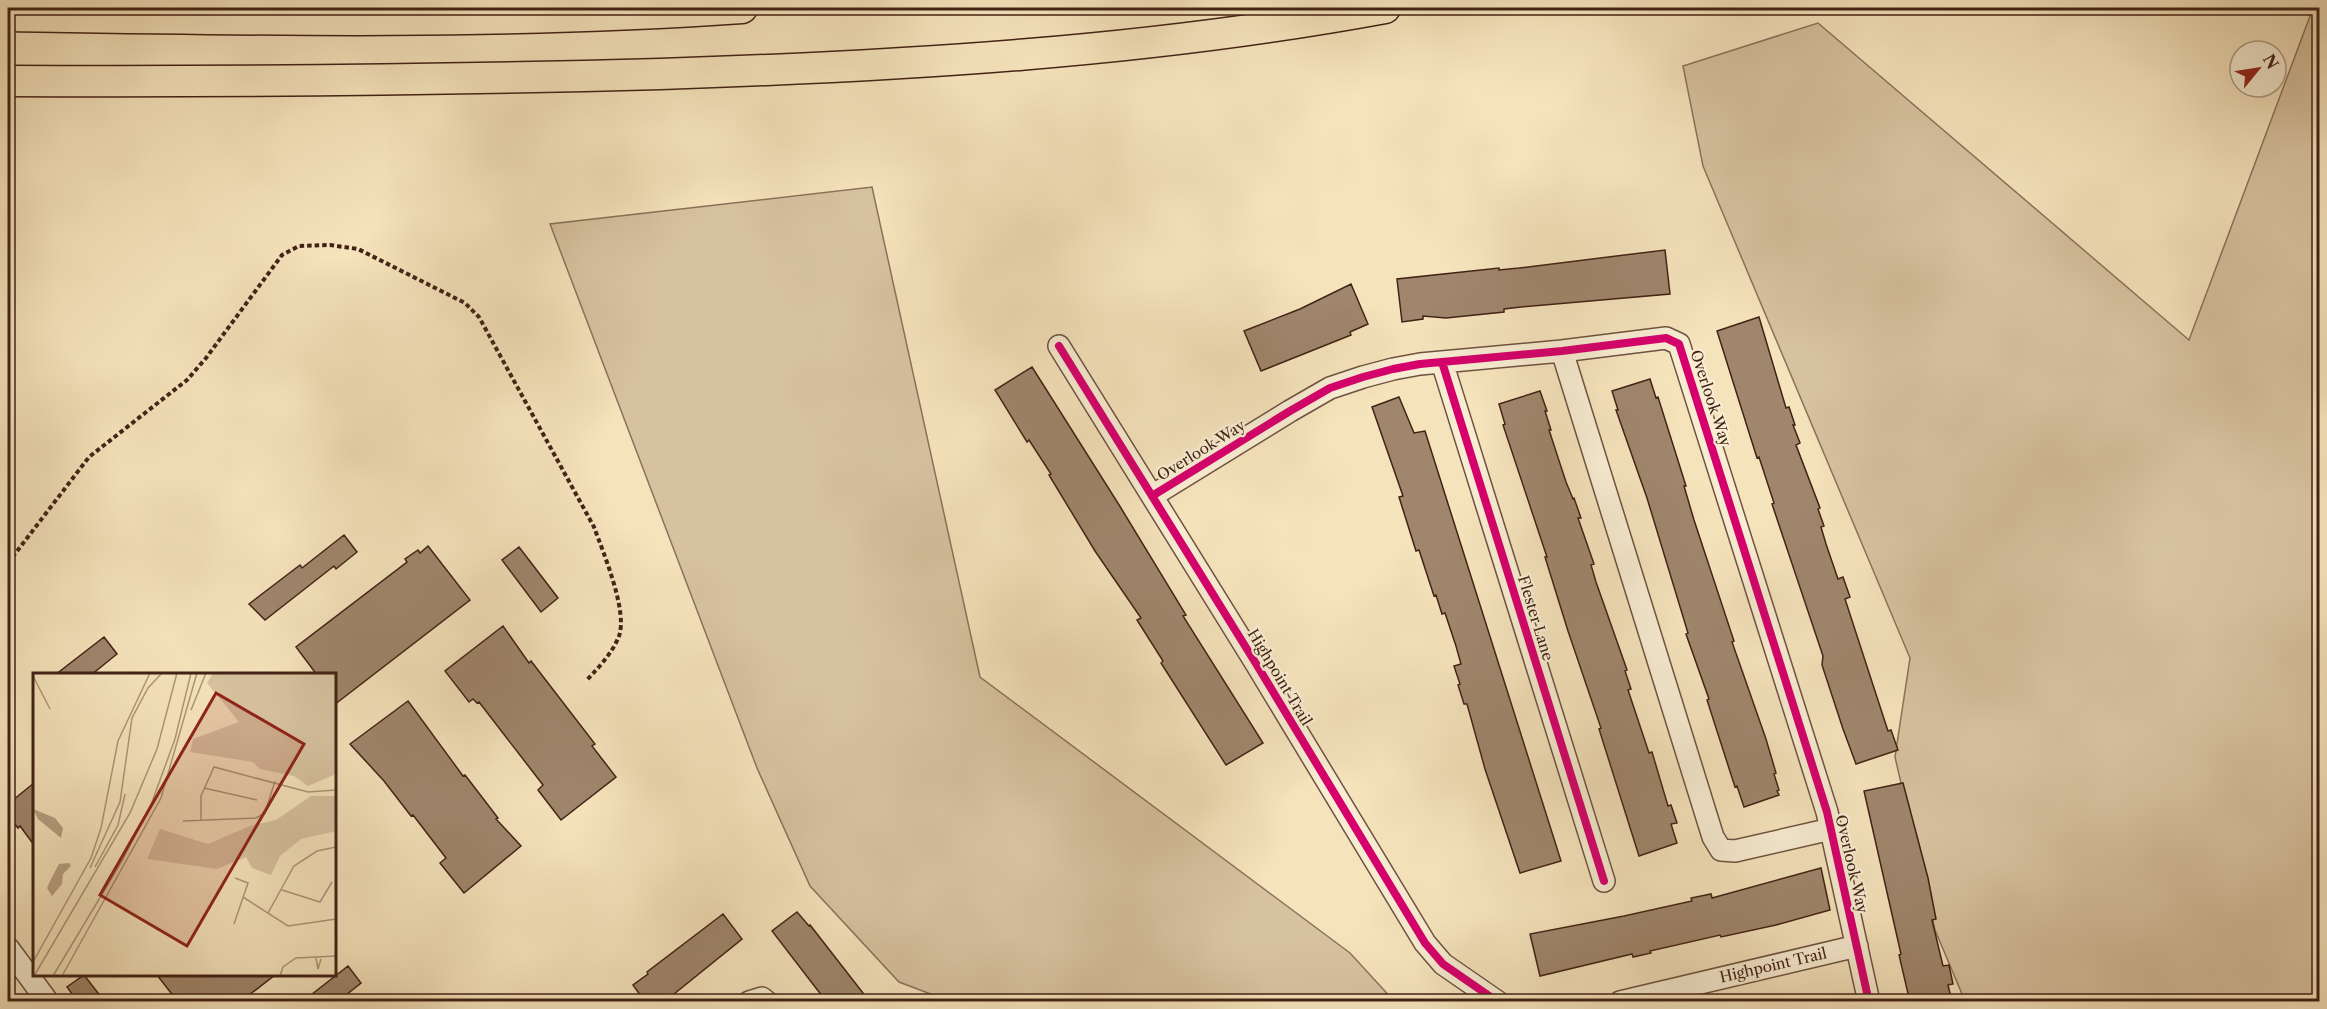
<svg xmlns="http://www.w3.org/2000/svg" width="2327" height="1009" font-family="'Libre Caslon Text',serif">
  <rect width="100%" height="100%" fill="#f5e3bc"/>
  <filter id="stains"><feTurbulence type="fractalNoise" baseFrequency=".00333" numOctaves="4"/><feColorMatrix values="0 0 0 0 .2 0 0 0 0 .09 0 0 0 0 .02 0 0 0 .5 -.17"/></filter>
  <radialGradient id="worn" r=".72"><stop offset=".6" stop-color="#630" stop-opacity="0"/><stop offset="1" stop-color="#630" stop-opacity=".3"/></radialGradient>
  <!-- green -->
  <path fill="#d7c2a0" stroke="#8c725a" stroke-width="1.5" d="M2313 8H2319V1001H1965L1935 930 1895 757 1910 658 1703 166 1683 66 1818 23 2189 340Z
    M872 187 980 677 1350 953 1394 1001H949L899 982 810 886 757 768 550 224Z"/>
  <!-- building -->
  <path fill="#9f866c" stroke="#422215" stroke-width="1.5" d="M1665 250 1670 294 1521 307 1504 309V312L1446 318 1423 316V319L1402 322 1397 279 1499 268V270L1519 268Z
    M1351 284 1368 324 1350 332 1351 335 1261 371 1244 331 1300 309Z
    M1759 317 1786 408 1789 407 1795 425H1793L1800 443 1796 445 1820 508 1818 509 1824 526 1821 527 1826 544 1838 579 1843 577 1850 597 1845 599 1888 731 1891 730 1898 750 1856 764 1843 729 1822 665 1823 656 1772 504 1774 503 1759 457 1757 458 1717 331Z
    M1032 367 1121 508 1186 615 1183 616 1263 743 1226 765 1161 663 1163 661 1137 620 1141 618 1095 551 1049 475 1051 474 1029 440 1027 442 995 390Z
    M1650 379 1656 398 1658 397 1686 486H1684L1694 520 1734 641 1732 642 1766 739 1776 773 1774 774 1779 790 1777 791 1779 795 1744 807 1737 786 1735 787 1707 700 1709 699 1686 634 1688 633 1647 498 1616 410H1618L1612 391Z
    M1540 391 1547 411H1545L1551 430H1549L1566 482 1573 499 1574 498 1581 518H1578L1594 564 1591 565 1596 582 1627 670 1625 671 1631 689 1628 690 1649 753 1652 752 1668 806 1671 805 1677 823 1671 824 1677 843 1639 856 1599 729 1601 728 1568 631 1545 557H1547L1503 425 1505 424 1499 404Z
    M1399 397 1414 433 1425 431 1561 861 1520 873 1485 769 1467 704H1464L1458 685 1460 684 1454 666 1461 664 1456 646 1445 613 1442 614 1436 595 1434 596 1419 550 1416 551 1399 497 1403 496 1372 407Z
    M344 535 357 552 336 569 334 566 265 620 249 604 300 565 302 568Z
    M428 546 470 600 334 705V675H317L296 647 407 562 405 559 418 550 420 553Z
    M519 547 558 598 541 612 502 560Z
    M503 626 529 663 531 661 595 744 592 746 616 777 561 820 538 790 543 785 479 702 477 703 473 699 469 702 445 671Z
    M104 637 117 654 91 675H55Z
    M408 701 463 776 465 775 498 818 496 819 521 846 464 893 440 863 446 858 413 815 411 816 384 781 350 744Z
    M34 783V845L20 826 18 828 8 815V804Z
    M1903 783 1928 878 1936 919 1932 920 1943 966 1949 965 1953 984 1948 985 1952 1002H1910L1899 955 1901 954 1864 791Z
    M1821 868 1830 910 1776 925 1721 937 1720 935 1650 951 1651 953 1633 957 1632 954 1540 976 1530 934 1624 916 1692 901 1691 898 1711 894 1712 898Z
    M797 912 809 926 810 925 870 1002H827L819 992 772 931Z
    M723 914 742 939 664 1002H645L633 985 648 974 647 972Z
    M348 966 361 983 337 1002H302Z
    M84 975 105 1002H78L67 987Z
    M157 975H275L240 1002H178Z"/>
  <g fill="none" stroke-linecap="round" stroke-linejoin="round">
    <!-- minor casing -->
    <g stroke="#6f523f" stroke-width="24">
      <path id="minor" d="M1059 346 1255 662 1425 943 1443 964 1498 1002
        M1562 351 1713 837 1721 850 1735 851 1831 829
        M1442 362 1604 881
        M1152 496 1290 411 1330 388 1363 377 1393 369 1420 364 1562 351 1666 338 1679 344 1827 812 1869 1002
        M8 948 48 1002
        M749 1002 762 998 767 1002
        M1620 1002 1857 946"/>
    </g>
    <!-- highway casing -->
    <g stroke="#422215" stroke-width="33">
      <path id="highway" d="M8 16C252 20 498 25 742 8
        M8 81C225 82 442 80 660 74 903 66 1146 52 1385 8"/>
    </g>
    <!-- path -->
    <path stroke="#422215" stroke-width="4" stroke-dasharray="4.5 3" stroke-linecap="butt" d="M8 563 89 457 187 380 206 358 282 255 299 246 330 245 358 249 465 303 479 317 594 527C603 552 628 611 619 636 612 654 598 668 586 681"/>
    <!-- minor -->
    <use href="#minor" stroke="#f8edd3" stroke-width="21"/>
    <!-- highway -->
    <use href="#highway" stroke="#f5e3bc" stroke-width="30"/>
    <!-- cycleway casing -->
    <g stroke="#f8edd3" stroke-width="11">
      <path id="cycleway" d="M1059 346 1255 662 1425 943 1443 964 1498 1002
        M1442 362 1604 881
        M1152 496 1290 411 1330 388 1363 377 1393 369 1420 364 1562 351 1666 338 1679 344 1827 812 1869 1002"/>
    </g>
    <!-- cycleway -->
    <use href="#cycleway" stroke="#d6006c" stroke-width="8"/>
  </g>
  <g text-anchor="middle" dominant-baseline="central" stroke-width="4.5" stroke-linejoin="round" paint-order="stroke">
    <!-- street labels -->
    <g font-size="15" fill="#422215" stroke="#f8edd3">
      <text transform="translate(1711 398) rotate(72)">Overlook Way</text>
      <text transform="translate(1201 450) rotate(-32)">Overlook Way</text>
      <text transform="translate(1536 618) rotate(73)">Flester Lane</text>
      <text transform="translate(1280 677) rotate(59)">Highpoint Trail</text>
      <text transform="translate(1852 864) rotate(77)">Overlook Way</text>
      <text transform="translate(1773 965) rotate(-13)">Highpoint Trail</text>
    </g>
  </g>
  <!-- overview -->
  <g transform="translate(33 673)">
    <rect width="303" height="303" fill="#f5e3bc"/>
    <path d="M180 0H303V101L275 113 261 103 227 96 220 89 157 79 160 66 206 49 174 10ZM278 123H303V158L268 166 247 183 238 202 219 195 213 184 184 196 114 186 127 156 175 171 217 153 243 147Z" fill="#d7c2a0"/>
    <path d="M0 136 22 145 30 155 28 165 5 146ZM36 190 38 193 30 201 29 211 19 223 14 215 18 206 26 191Z" fill="#b8a183"/>
    <path fill="none" stroke="#ad9679" stroke-width="1.5" d="M0 3 17 36M158 37 173 0M171 115 224 127M168 147V123L181 94 275 119 303 117M150 148 223 145 232 140 242 108M62 194 85 152 92 121M57 195 87 129 99 45 115 15 129 0M249 217 287 229 299 209M210 224 255 253 303 246M235 240 261 193 284 178 303 174M201 251 215 210 202 205M283 285 285 296 288 286M0 289 58 185 68 155 85 68 117 0M1 303 97 140 124 76 144 0M20 303 89 188 119 129 142 66 158 0M29 303 128 125 164 0M247 303 250 294 263 285 303 283"/>
    <path fill="#8f2418" fill-opacity="0.15" stroke="#8f2418" stroke-width="3" d="M183 20 271 71 154 273 67 222Z"/>
    <rect width="303" height="303" fill="none" stroke="#422215" stroke-width="3"/>
  </g>
  <!-- margin -->
  <rect width="2327" height="1009" fill="none" stroke="#f5e3bc" stroke-width="30"/>
  <rect x="9" y="9" width="2309" height="991" fill="none" stroke="#422215" stroke-width="3"/>
  <rect x="15" y="15" width="2297" height="979" fill="none" stroke="#422215" stroke-width="1.5"/>
  <!-- north arrow -->
  <g transform="translate(2258 69) rotate(60)"><circle r="28" fill="#f8edd3" stroke="#af9c87" stroke-width="1.5"/>
  <path d="M0-4.5L10 22L0 15L-10 22Z" fill="#8f2418"/>
  <text y="-9" font-size="16" font-weight="bold" text-anchor="middle" fill="#422215">N</text>
  </g>
  <rect width="100%" height="100%" filter="url(#stains)"/>
  <rect width="100%" height="100%" fill="url(#worn)"/>
</svg>
